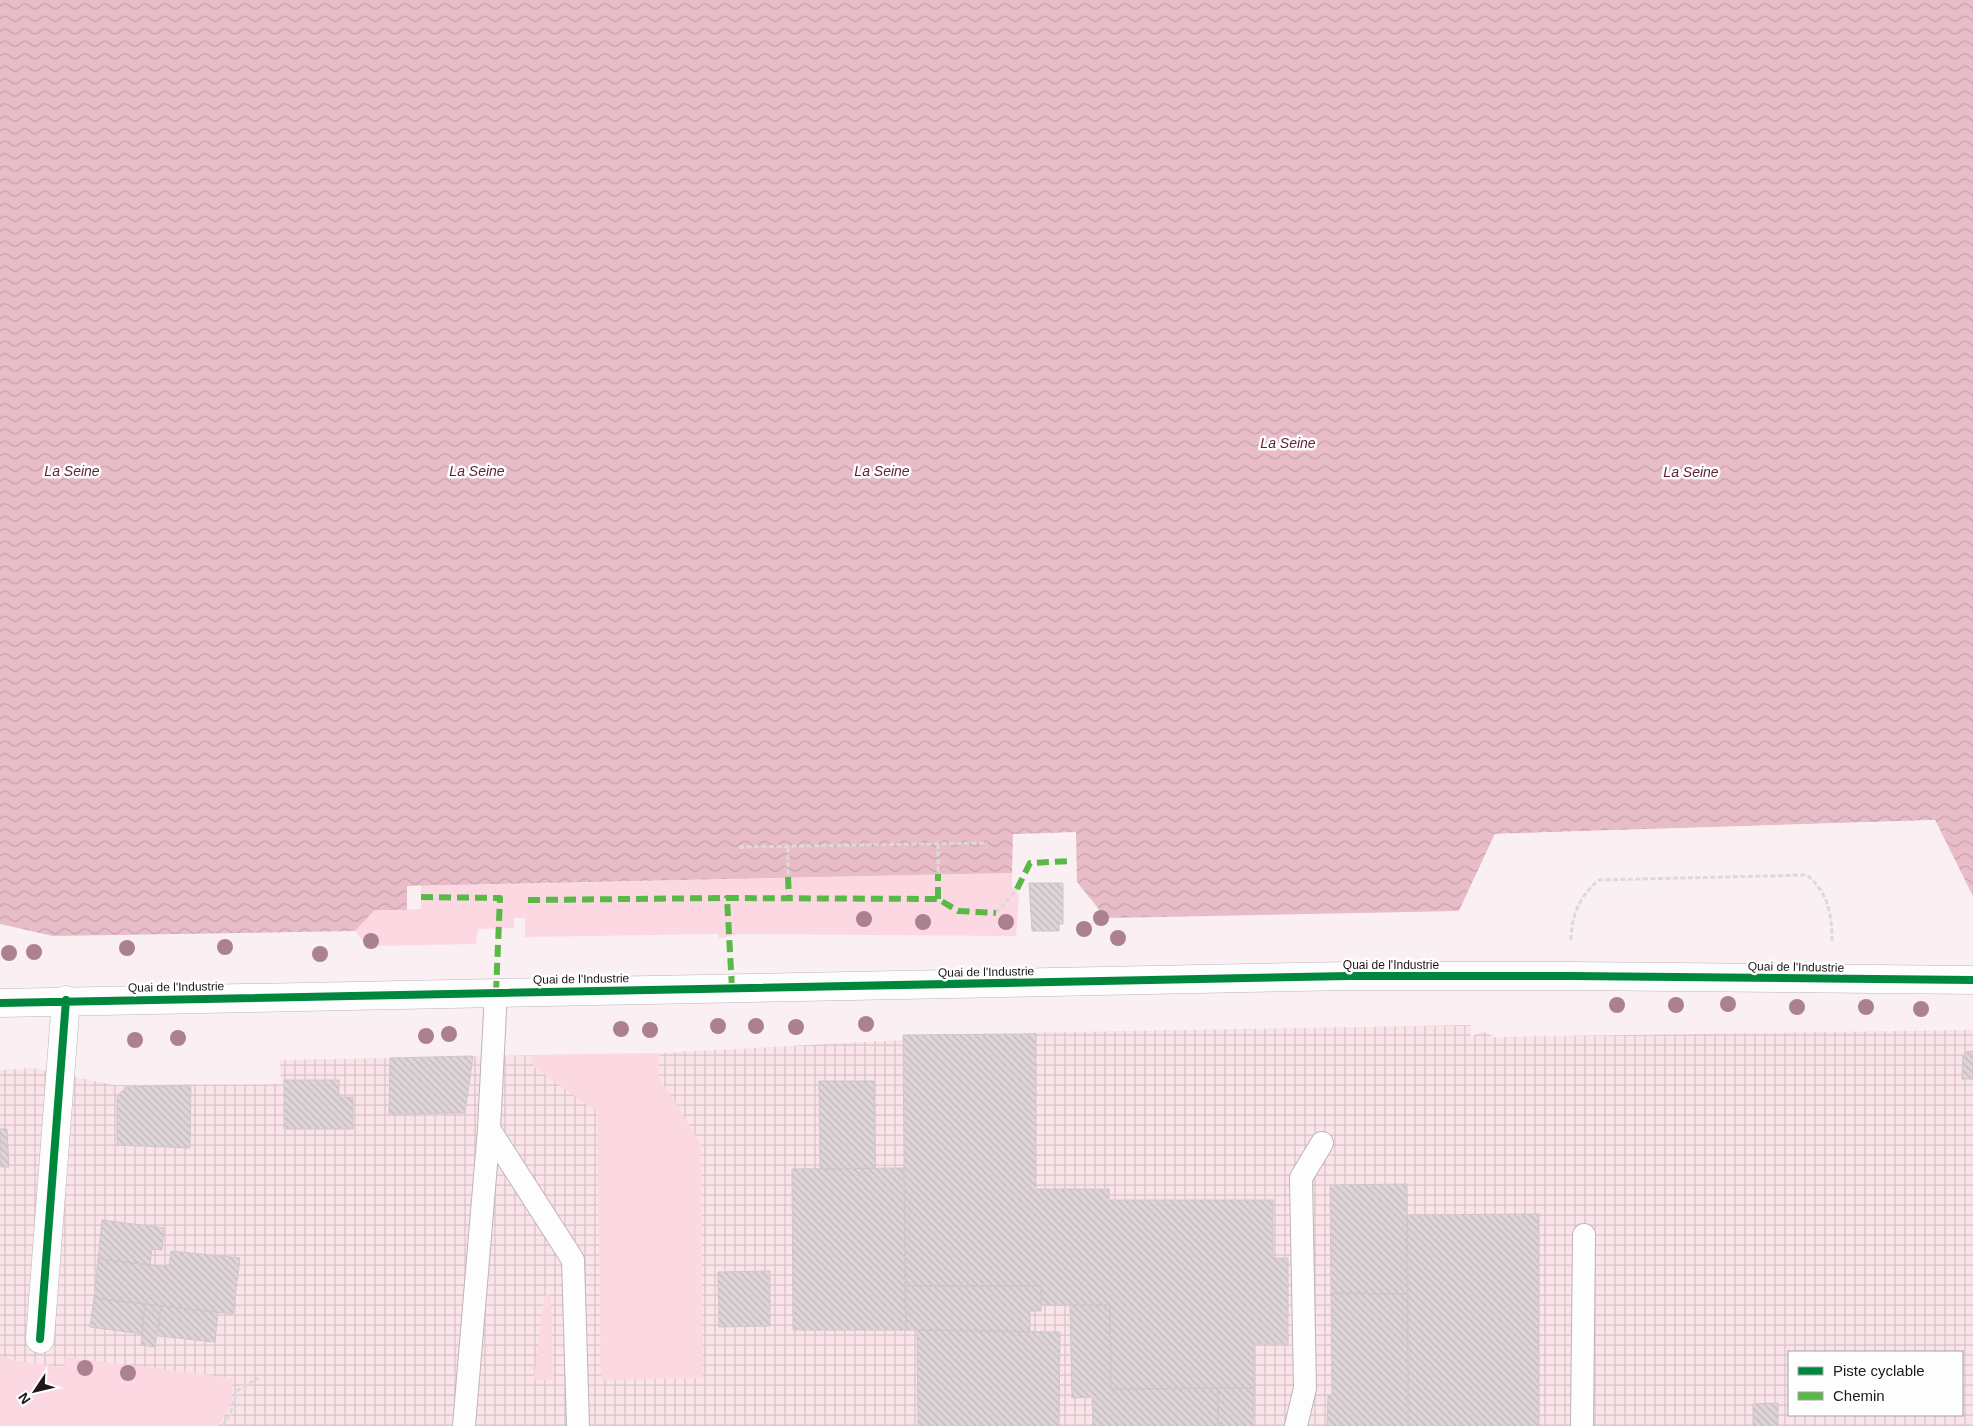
<svg xmlns="http://www.w3.org/2000/svg" width="1973" height="1426" font-family="Helvetica,sans-serif">
  <defs>
    <pattern id="industrial-grid" width="8" height="8" patternUnits="userSpaceOnUse" patternTransform="scale(1.25)"><rect width="8" height="8" fill="#fbe4e9"/><path d="M0 4h8M4 0v8" fill="none" stroke="#d7c3c7"/></pattern>
    <pattern id="water-waves" width="16" height="10" patternUnits="userSpaceOnUse" patternTransform="scale(1.25)"><rect width="16" height="10" fill="#e8bdc8"/><path d="M0 5q4-4 8 0t8 0" fill="none" stroke="#c7a2ab"/></pattern>
    <pattern id="building-back-hatch" width="6" height="6" patternUnits="userSpaceOnUse" patternTransform="scale(1.25)"><rect width="6" height="6" fill="#dfd5d8"/><path d="M-1 5l2 2M0 0l6 6M5-1l2 2" fill="none" stroke="#bfb6b9"/></pattern>
  </defs>
  <rect width="100%" height="100%" fill="#faeff2"/>
  <!-- industrial -->
  <path fill="url(#industrial-grid)" fill-rule="evenodd" d="M1471 1025V1037L1482 1031 1495 1037 1973 1030V1426H0V1070L32 1068 114 1085 281 1084 280 1060 660 1053 903 1040V1035ZM1789 1352H1962V1415H1789Z"/>
  <!-- green -->
  <path fill="#fcd9e2" d="M1012 873V886L1019 896 1016 936 741 934 719 938 718 934 525 937V918H514V928L478 929 476 944 367 946 355 931 375 910 421 909V886Z
    M660 1053 658 1075 701 1144 703 1378 601 1380 597 1112 534 1067 530 1055Z
    M547 1293 551 1297 553 1380H534L544 1298Z
    M0 1356 15 1361 64 1367 65 1357 233 1378 231 1405 218 1426H0Z"/>
  <!-- water -->
  <path fill="url(#water-waves)" d="M0 0H1973V896L1935 820 1495 834 1459 911 1106 918 1077 882 1076 832 1013 834 1012 873 407 886V910H375L355 931 53 936 0 924Z"/>
  <!-- pier -->
  <path fill="#faeff2" d="M1935 820 1973 899 1933 823 1496 836 1461 912 1458 913 1495 834Z"/>
  <!-- building -->
  <path fill="url(#building-back-hatch)" stroke="#d0c6c8" d="M1029 883H1063V924H1059V931H1032Z
    M1036 1034V1189H1109V1200H1273V1258H1288V1344H1254V1388L1111 1389 1110 1305H1042L1041 1286H905L903 1035Z
    M1973 1051V1079H1962L1963 1056 1965 1057 1966 1052Z
    M473 1056 465 1113 389 1114 390 1058Z
    M284 1080H339V1097H353V1129H284Z
    M819 1081H874L875 1168 820 1169Z
    M191 1085 190 1148 117 1145V1096L127 1087Z
    M0 1129H7L9 1167H0Z
    M904 1168 906 1330H793L792 1169Z
    M1407 1184 1408 1294 1331 1293 1330 1185Z
    M1539 1214V1426H1408L1407 1215Z
    M102 1220 164 1228 162 1250 152 1249 150 1265 98 1259Z
    M171 1251 240 1258 233 1314 94 1298 98 1259 169 1267Z
    M770 1271V1326L719 1327 718 1272Z
    M905 1286H1041V1311H1030V1332L906 1330Z
    M1331 1293 1408 1294V1426H1327L1328 1395 1332 1396Z
    M94 1298 145 1304 142 1334 90 1327Z
    M145 1304 161 1306 155 1347 141 1345Z
    M1070 1305H1110L1111 1389 1218 1388V1426H1093L1092 1397 1072 1398Z
    M161 1306 218 1312 215 1342 158 1336Z
    M917 1330 1060 1332 1059 1426H918Z
    M1218 1388H1254L1253 1426H1218Z
    M1778 1403V1426H1753V1404Z"/>
  <g fill="none" stroke-linecap="round" stroke-linejoin="round">
    <!-- lane casing -->
    <g stroke="#beb5b8" stroke-width="24">
      <path id="lane" d="M489 1129 573 1260 578 1426
        M464 1426 489 1129 496 992
        M1296 1426 1305 1388 1301 1178 1322 1143
        M1582 1426 1584 1235"/>
    </g>
    <!-- street casing -->
    <g stroke="#beb5b8" stroke-width="29">
      <path id="street" d="M40 1339 66 1000"/>
    </g>
    <!-- secondary casing -->
    <g stroke="#beb5b8" stroke-width="29">
      <path id="secondary" d="M0 1003 1349 976H1571L1973 980"/>
    </g>
    <!-- path -->
    <path stroke="#dcd9da" stroke-width="3" stroke-dasharray="5 2.5" stroke-linecap="butt" d="M938 844V874
      M739 847 987 843
      M788 847V877
      M996 913 1017 889
      M1571 940C1571 916 1580 895 1599 880L1807 875C1829 894 1832 915 1832 943
      M223 1426 230 1414 237 1391 258 1378"/>
    <!-- lane -->
    <use href="#lane" stroke="#fefdfd" stroke-width="22"/>
    <!-- street -->
    <use href="#street" stroke="#fefdfd" stroke-width="28"/>
    <!-- secondary -->
    <use href="#secondary" stroke="#fefdfd" stroke-width="28"/>
    <!-- quiet -->
    <path stroke="#58b947" stroke-width="6" stroke-dasharray="12 6" stroke-linecap="butt" d="M788 877 789 898
      M1017 889 1030 863 1071 861
      M421 897 500 898 496 992
      M938 899V874
      M528 900 727 898
      M732 988 727 898 938 899 958 911 996 913"/>
    <!-- cycleway casing -->
    <g stroke="#fefefe" stroke-width="11">
      <path id="cycleway" d="M0 1003 1349 976H1571L1973 980
        M40 1339 66 1000"/>
    </g>
    <!-- cycleway -->
    <use href="#cycleway" stroke="#00873e" stroke-width="8"/>
  </g>
  <!-- trees -->
  <g fill="#ac818f">
    <circle cx="1101" cy="918" r="8"/>
    <circle cx="864" cy="919" r="8"/>
    <circle cx="923" cy="922" r="8"/>
    <circle cx="1006" cy="922" r="8"/>
    <circle cx="1084" cy="929" r="8"/>
    <circle cx="1118" cy="938" r="8"/>
    <circle cx="371" cy="941" r="8"/>
    <circle cx="225" cy="947" r="8"/>
    <circle cx="127" cy="948" r="8"/>
    <circle cx="34" cy="952" r="8"/>
    <circle cx="9" cy="953" r="8"/>
    <circle cx="320" cy="954" r="8"/>
    <circle cx="1728" cy="1004" r="8"/>
    <circle cx="1617" cy="1005" r="8"/>
    <circle cx="1676" cy="1005" r="8"/>
    <circle cx="1797" cy="1007" r="8"/>
    <circle cx="1866" cy="1007" r="8"/>
    <circle cx="1921" cy="1009" r="8"/>
    <circle cx="866" cy="1024" r="8"/>
    <circle cx="718" cy="1026" r="8"/>
    <circle cx="756" cy="1026" r="8"/>
    <circle cx="796" cy="1027" r="8"/>
    <circle cx="621" cy="1029" r="8"/>
    <circle cx="650" cy="1030" r="8"/>
    <circle cx="449" cy="1034" r="8"/>
    <circle cx="426" cy="1036" r="8"/>
    <circle cx="178" cy="1038" r="8"/>
    <circle cx="135" cy="1040" r="8"/>
    <circle cx="85" cy="1368" r="8"/>
    <circle cx="128" cy="1373" r="8"/>
  </g>
  <g text-anchor="middle" dominant-baseline="central" stroke-width="5" stroke-linejoin="round" paint-order="stroke">
    <!-- street labels -->
    <g font-size="12" fill="#201719" stroke="#fefefe">
      <text x="1391" y="965">Quai de l'Industrie</text>
      <text transform="translate(1796 967) rotate(1)">Quai de l'Industrie</text>
      <text transform="translate(986 972) rotate(-1)">Quai de l'Industrie</text>
      <text transform="translate(581 979) rotate(-1)">Quai de l'Industrie</text>
      <text transform="translate(176 987) rotate(-1)">Quai de l'Industrie</text>
    </g>
    <!-- water labels -->
    <g font-size="14" font-style="italic" fill="#621e36" stroke="#fefefe">
      <text x="1288" y="443">La Seine</text>
      <text x="72" y="471">La Seine</text>
      <text x="477" y="471">La Seine</text>
      <text x="882" y="471">La Seine</text>
      <text x="1691" y="472">La Seine</text>
    </g>
  </g>
  <!-- legend -->
  <rect x="1788" y="1351" width="175" height="65" fill="#fefefe" stroke="#a5a2a2"/>
  <rect x="1798" y="1367" width="25" height="8" fill="#00873e" stroke="#a5a2a2"/>
  <text x="1833" y="1376" font-size="15" fill="#201719">Piste cyclable</text>
  <rect x="1798" y="1392" width="25" height="8" fill="#58b947" stroke="#a5a2a2"/>
  <text x="1833" y="1401" font-size="15" fill="#201719">Chemin</text>
  <!-- north arrow -->
  <g transform="translate(35 1391) rotate(235)" stroke="#fefefe" stroke-width="4" paint-order="stroke">
  <path d="M0-4L9 19L0 12L-9 19Z" fill="#201719"/>
  <text y="-8" font-size="14" font-weight="bold" text-anchor="middle" fill="#201719">N</text>
  </g>
</svg>
